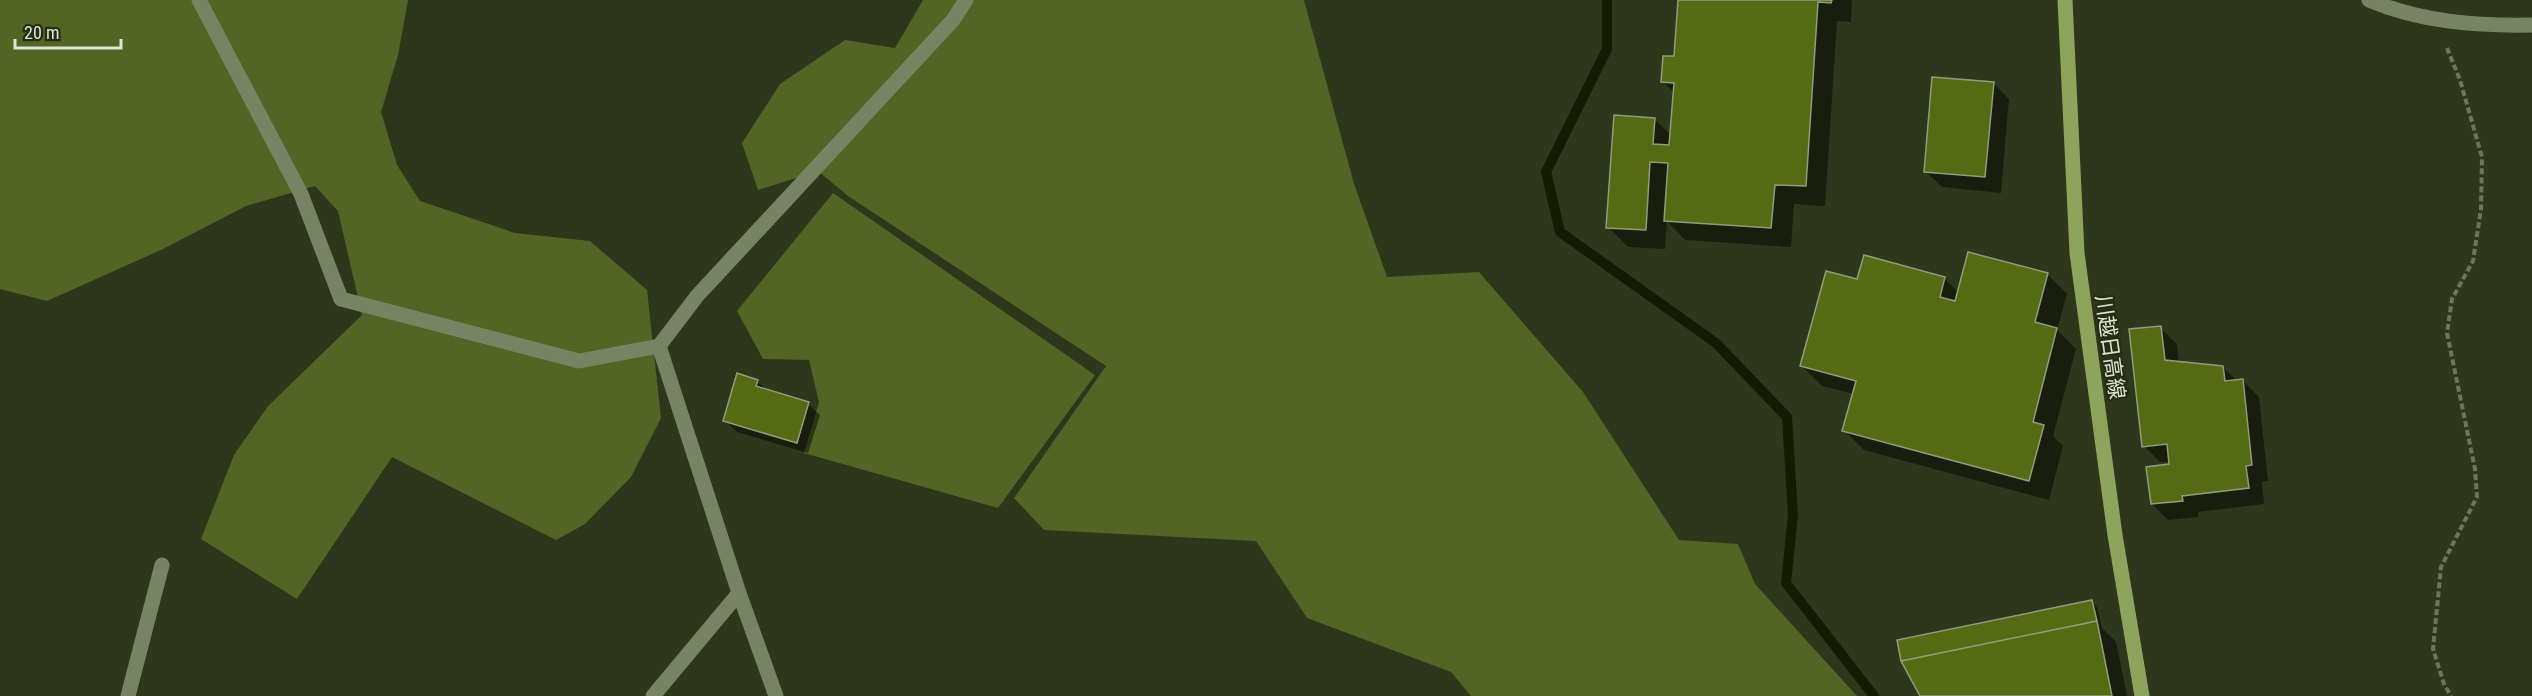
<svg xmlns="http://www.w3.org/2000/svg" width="2532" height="696" font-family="'Roboto Condensed','Noto Sans JP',sans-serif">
  <rect width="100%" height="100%" fill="#2e371b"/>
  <!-- green -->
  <path fill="#526524" d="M0 0H408L398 55 381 112 397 165 420 201 515 233 590 241 647 290 661 418 631 477 585 524 556 540 392 457 297 599 201 539 234 455 268 406 362 315 338 211 315 186 246 206 163 249 47 301 0 289Z
    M923 0H1304L1354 184 1387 277 1479 272 1583 392 1679 540 1738 544 1755 584 1857 696H1471L1451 672 1307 618 1256 541 1044 530 1014 498 1106 366 848 196 818 171 758 190 742 143 780 84 845 40 895 48Z
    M833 193 1095 375 998 508 804 453 819 402 809 360 763 359 737 311Z"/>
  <!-- shadow -->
  <path fill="#0007" d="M1679 0H1852L1851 22 1837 21 1825 206 1794 204 1791 247 1685 240 1667 221 1665 249 1628 247 1608 227 1654 119 1672 136 1674 93 1663 81 1675 58Z
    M1993 83 2009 99 2001 193 1942 187 1925 171Z
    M2047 274 2067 294 2057 330 2076 349 2053 436 2063 446 2049 500 1864 450 1844 430 1854 394 1822 386 1802 366 1858 281 1944 278 1959 293Z
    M2160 328 2177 344 2179 363 2223 367 2237 381 2242 380 2259 397 2268 481 2262 482 2264 504 2198 512V517L2168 520 2152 504 2171 466 2170 461 2160 462 2144 446Z
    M757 381 768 391 808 404 820 415 808 453 737 432 725 421Z
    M2092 602 2097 607 2102 628 2116 642 2127 696H1922Z"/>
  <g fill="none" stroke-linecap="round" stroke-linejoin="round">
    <!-- stream -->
    <path stroke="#141b03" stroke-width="10" d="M1607 0V49L1546 172 1560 232 1716 343 1787 417 1793 515 1786 583 1874 696"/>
  </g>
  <!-- building -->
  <path fill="#546b13" stroke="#919c7d" stroke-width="1.5" d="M1678 0H1832L1831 3 1818 2 1806 186 1775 185 1771 228 1664 221 1668 163 1650 162 1646 230 1606 228 1614 115 1655 118 1653 144 1669 145 1674 83 1661 82 1663 56H1674Z
    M1932 77 1994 82 1985 177 1924 172Z
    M1968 252 2048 273 2035 322 2057 328 2033 422 2044 425 2029 481 1842 431 1856 381 1800 366 1826 271 1857 279 1864 255 1945 277 1940 297 1955 301Z
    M2161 326 2165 360 2223 366 2225 381 2243 379 2252 465 2246 466 2249 488 2182 496 2183 501 2151 504 2146 467 2169 464 2167 444 2142 447 2129 329Z
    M737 373 758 380 756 386 809 402 797 443 723 421Z
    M2092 600 2097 621 1901 661 1897 640Z
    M2097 621 2112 696H1920L1901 661Z"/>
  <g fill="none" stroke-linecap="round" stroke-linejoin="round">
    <!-- path -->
    <path stroke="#6c745b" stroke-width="4" stroke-dasharray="6 3" stroke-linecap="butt" d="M2447 48 2460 80 2482 157 2481 209 2473 261 2452 299 2447 333 2475 469 2477 497 2441 567 2433 649 2444 684 2451 696"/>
    <!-- service -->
    <path stroke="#788364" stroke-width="15" d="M199 0 301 194 341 299"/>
    <!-- minor -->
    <path stroke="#788364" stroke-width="15" d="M341 299 579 361 659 346 697 296 953 20 966 0
      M659 346 739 593 776 696
      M128 696 162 565
      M653 696 739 593"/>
    <!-- tertiary -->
    <path stroke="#788364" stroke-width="15" d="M2369 0C2421 22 2476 26 2532 25"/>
    <!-- primary -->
    <path stroke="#8ea45c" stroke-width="15" d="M2065 0 2077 253 2115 535 2142 696"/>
  </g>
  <g text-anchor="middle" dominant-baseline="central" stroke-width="4.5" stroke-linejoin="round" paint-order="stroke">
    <!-- street labels -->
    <g font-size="21" fill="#dee4d3" stroke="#242d11">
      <text transform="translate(2110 347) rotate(82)">川越日高線</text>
    </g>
  </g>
  <!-- scale -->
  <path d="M15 39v9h106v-9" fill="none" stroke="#dee4d3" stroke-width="3"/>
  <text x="24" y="39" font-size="18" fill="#dee4d3" stroke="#242d11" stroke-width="4.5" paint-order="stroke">20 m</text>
</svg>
